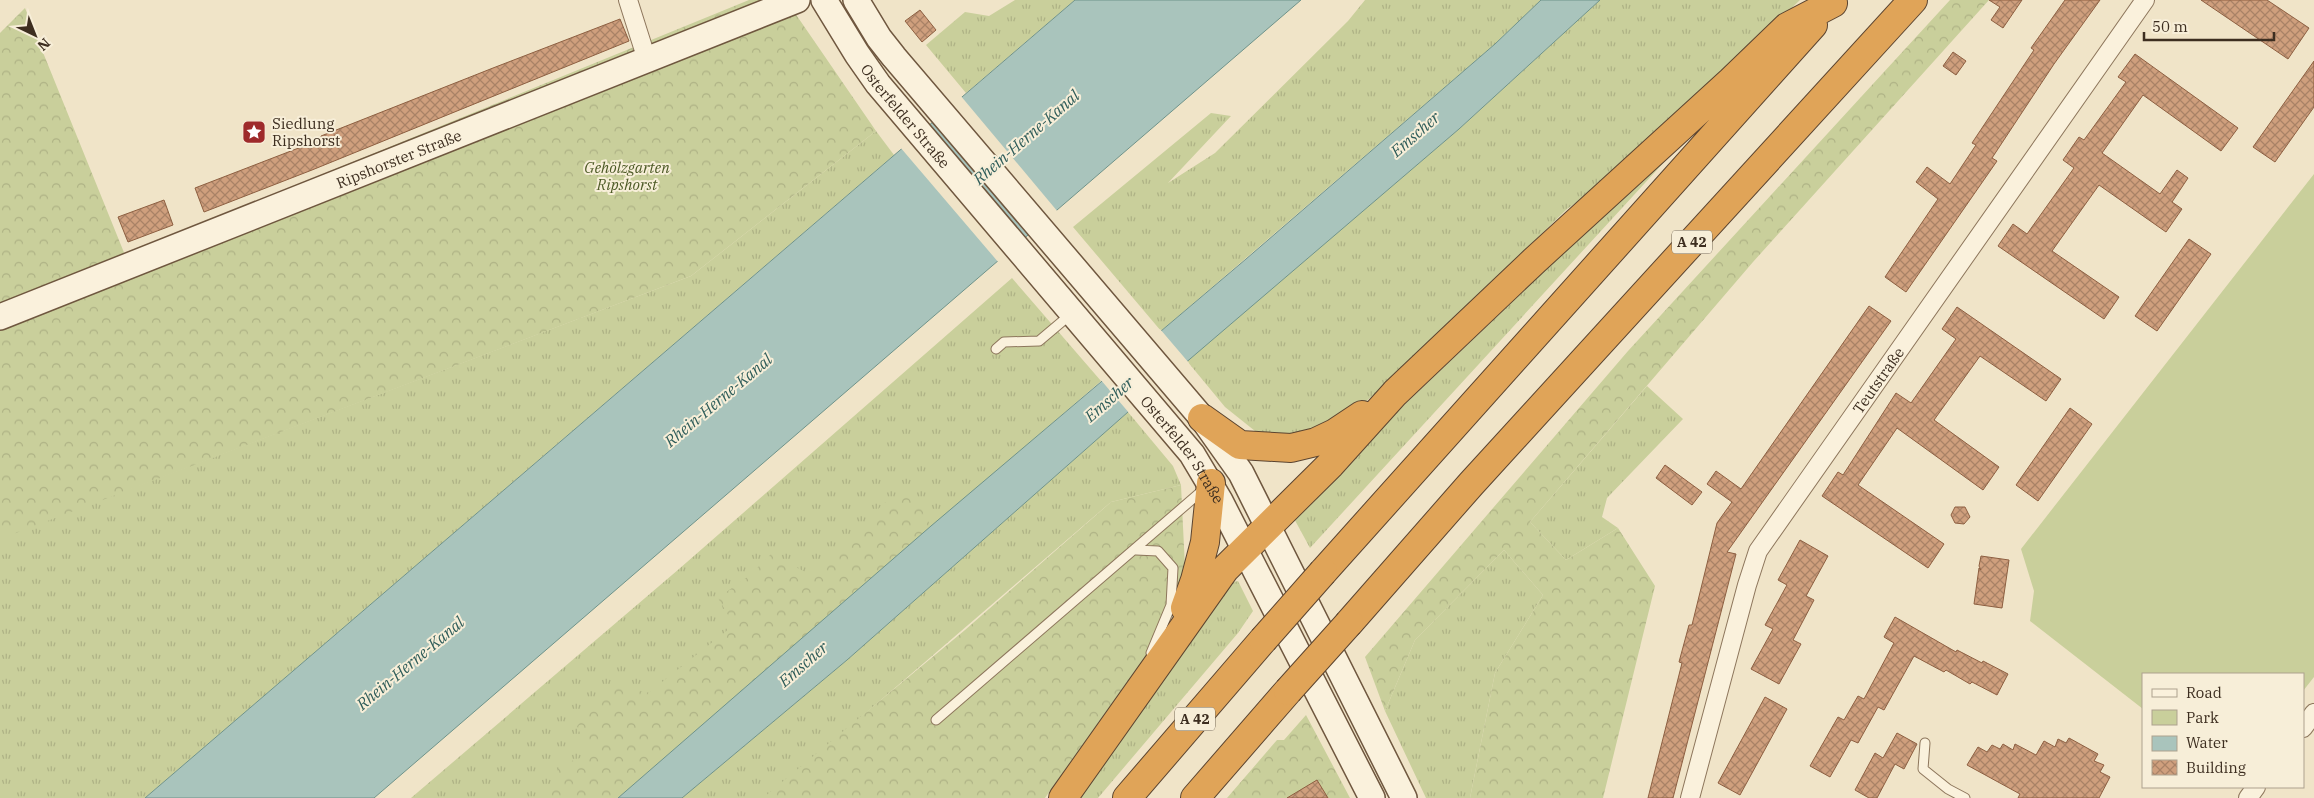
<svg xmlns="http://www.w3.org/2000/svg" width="2314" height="798" font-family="'IBM Plex Serif',serif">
  <defs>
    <pattern id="grass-tufts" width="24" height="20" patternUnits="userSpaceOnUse" patternTransform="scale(1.25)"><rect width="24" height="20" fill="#c9cf9b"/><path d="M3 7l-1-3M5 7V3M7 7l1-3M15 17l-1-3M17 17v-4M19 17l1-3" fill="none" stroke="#aeb285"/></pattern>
    <pattern id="forest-crowns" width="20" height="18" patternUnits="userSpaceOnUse" patternTransform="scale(1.25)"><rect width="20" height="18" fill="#c9cf9b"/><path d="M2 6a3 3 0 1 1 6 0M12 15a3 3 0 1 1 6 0" fill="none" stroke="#aeb285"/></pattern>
    <pattern id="building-cross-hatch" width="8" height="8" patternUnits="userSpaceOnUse" patternTransform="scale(1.25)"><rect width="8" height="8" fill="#cf9f7d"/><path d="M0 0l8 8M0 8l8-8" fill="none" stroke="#a98266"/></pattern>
  </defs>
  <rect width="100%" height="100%" fill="#f0e4c8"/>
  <!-- grass -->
  <path fill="url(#grass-tufts)" d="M1015 0H1075L966 93 926 45 965 12 989 16Z
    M1365 0H1541L1495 44 1161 331 1073 227 1211 113 1231 116 1168 183 1215 153 1348 21Z
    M1600 0H1800L1619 173 1567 209 1389 383 1342 420 1300 438 1265 439 1225 407 1187 361 1459 129Z
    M876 131 894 155 145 798H0V538L691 276Z
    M1664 157 1667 159 1310 548 1291 513Z
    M1012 278 1101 381 618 798H411L679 569Z
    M1647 386 1683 419 1607 498 1602 517 1618 528 1566 560 1530 522Z
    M1128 412 1173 466 1181 485 1111 502 767 798H682L847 660Z
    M1504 550 1543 595 1495 673 1470 798H1426L1385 711 1415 640Z
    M1230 576 1234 582 1238 581 1253 611 1238 633 1098 798H1071Z"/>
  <!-- forest -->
  <path fill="url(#forest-crowns)" d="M749 0H786L876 131 691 276 0 539V33L25 8 125 255Z
    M1950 0H1989L1753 262 1530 522 1566 560 1618 528 1655 586 1603 798H1470L1495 673 1543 595 1504 550 1415 640 1385 711 1365 657 1628 351Z
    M1181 485 1186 588 1172 617 1142 661 1045 798H763L965 630 1111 502Z
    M914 495 931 526 618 798H548L560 765 589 755 577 726 620 681 647 694 734 625 718 598 750 575 771 554 809 574 843 546 884 503Z
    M1306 715 1350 798H1227L1277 740H1284Z"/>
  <!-- park -->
  <path fill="#c9cf9b" d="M2314 174V677L2303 691V674H2143V709L2030 621 2034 591 2021 549Z"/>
  <!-- water -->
  <path fill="#a9c4bc" stroke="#6f938a" d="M1075 0H1301L374 798H145Z
    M1541 0H1600L1459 129 1128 412 847 660 682 798H618L931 526 1246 259 1495 44Z"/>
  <!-- pier -->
  <path fill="#f0e4c8" d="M960 95 1058 212 1048 221 951 103Z
    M909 139 1008 255 999 263 900 147Z
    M1160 329 1189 363 1130 414 1100 379Z"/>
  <!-- building -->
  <path fill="url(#building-cross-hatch)" stroke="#8d5f41" d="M1989 0H2022L2003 28 1991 20 2000 7Z
    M2065 0H2100L2054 64 1992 158 1997 161 1906 292 1885 277 1938 199 1916 182 1927 167 1950 184 1976 145 1972 143 2034 50 2031 48Z
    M2201 0H2267L2309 28 2288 59Z
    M920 10 936 30 922 42 905 21Z
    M620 19 629 41 312 170 204 212 195 188 322 139 321 136 493 68Z
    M1953 52 1966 61 1956 75 1943 66Z
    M2135 54 2238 128 2221 151 2143 95 2102 153 2160 194 2177 170 2188 178 2172 202 2182 209 2166 232 2099 185 2052 251 2119 297 2104 319 1998 246 2013 224 2027 234 2074 168 2063 160 2079 137 2084 140 2126 82 2118 77Z
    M2314 61V107L2275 162 2253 147Z
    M164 200 173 225 128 242 118 217Z
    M2189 239 2211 254 2157 331 2135 316Z
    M1869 306 1891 321 1727 552 1736 554 1673 798H1648L1682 663 1679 662 1689 625H1692L1717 523 1732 502 1707 484 1716 471 1741 489Z
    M1957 307 2061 379 2046 401 1980 356 1934 420 1999 467 1983 490 1897 428 1858 485 1944 544 1928 568 1822 496 1838 472 1843 475 1896 393 1911 403 1956 339 1942 329Z
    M2070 408 2092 424 2038 501 2016 485Z
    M1665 465 1702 492 1692 505 1656 478Z
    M1955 507H1965L1970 517 1964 524 1955 523 1951 515Z
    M1800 540 1828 556 1806 596 1814 600 1793 640 1801 644 1779 684 1751 669 1773 629 1765 625 1787 585 1778 580Z
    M1981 556 2009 560 2002 608 1974 604 1979 568 1981 570 1979 566Z
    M1895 617 1956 652 1957 650 1982 663 1983 661 2008 674 1997 695 1972 682 1970 684 1946 670 1944 672 1914 656 1884 710 1878 707 1858 743 1851 740 1830 777 1810 766 1838 717 1844 720 1858 696 1864 699 1894 643 1884 637Z
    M1765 697 1787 709 1740 795 1718 783Z
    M1897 733 1917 744 1904 769 1895 764 1877 798H1869L1855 790 1875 753 1883 758Z
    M2069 738 2098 754 2094 761 2104 765 2100 772 2110 777 2099 798H2018L2020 794 1967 765 1978 747 1987 752 1992 745 2000 749 2003 744 2013 750 2015 744 2036 755 2044 741 2055 747 2058 739 2066 743Z
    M1317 780 1328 798H1287Z"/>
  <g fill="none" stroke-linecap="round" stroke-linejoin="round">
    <!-- lane casing -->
    <g stroke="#8d765c" stroke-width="11">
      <path id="lane" d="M996 349 1004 342 1039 341 1071 314
        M1136 550 1158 551 1173 568 1171 605 1151 653
        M936 720 1203 490
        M1925 743 1923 769 1948 789 1965 798"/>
    </g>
    <!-- street casing -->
    <g stroke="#8d765c" stroke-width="20">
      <g id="street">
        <path d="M628 0 647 60"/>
        <path d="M2303 728 2314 713"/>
        <path id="s1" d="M1690 798 1747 585 1758 551 2145 0"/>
        <path d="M2248 798 2256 787"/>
      </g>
    </g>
    <!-- secondary casing -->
    <g stroke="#6f573f" stroke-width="28">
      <g id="secondary">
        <path id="s2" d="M824 0 857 54 878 84 1192 454 1220 501 1372 798"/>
        <path d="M856 0 879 38 894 57 1202 418 1241 473 1404 798"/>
        <path id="s3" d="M0 317 797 0"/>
      </g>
    </g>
    <!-- highway casing -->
    <g stroke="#5b4430" stroke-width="30">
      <path id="highway" d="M1202 418 1240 445 1291 448 1316 442 1335 433 1362 415
        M1323 572 1813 25
        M1185 608 1195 580 1205 542 1211 483
        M1349 623 1471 484 1913 0
        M1063 798 1225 569 1331 464 1395 393 1534 261 1731 81 1787 27 1833 3
        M1127 798 1263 640
        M1195 798 1288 691"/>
    </g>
    <!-- lane -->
    <use href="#lane" stroke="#faf1dc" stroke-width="9"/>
    <!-- street -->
    <use href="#street" stroke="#faf1dc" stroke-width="18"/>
    <!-- secondary -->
    <use href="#secondary" stroke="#faf1dc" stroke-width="25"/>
    <!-- highway -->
    <use href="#highway" stroke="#e0a458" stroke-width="28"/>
    <!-- highway-bridge casing -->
    <g stroke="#5b4430" stroke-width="30" stroke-linecap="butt">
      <path id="highway-bridge" d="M1263 640 1323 572
        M1288 691 1349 623"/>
    </g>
    <!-- highway-bridge -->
    <use href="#highway-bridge" stroke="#e0a458" stroke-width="28"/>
  </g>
  <!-- icons -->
  <defs>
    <g id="sight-square" transform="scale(1.25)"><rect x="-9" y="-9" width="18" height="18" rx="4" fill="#9e2a2b" stroke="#f7eed8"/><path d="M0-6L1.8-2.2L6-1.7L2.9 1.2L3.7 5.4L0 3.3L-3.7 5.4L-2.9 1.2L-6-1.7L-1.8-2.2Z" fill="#fff"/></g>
  </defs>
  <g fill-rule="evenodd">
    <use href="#sight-square" x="254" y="132"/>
  </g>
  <g text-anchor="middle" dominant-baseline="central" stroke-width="4" stroke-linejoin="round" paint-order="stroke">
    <!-- shield labels -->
    <g fill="#f7eed8" stroke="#756857" stroke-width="1">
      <rect x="1672" y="230.5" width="40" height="23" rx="4"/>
      <rect x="1175" y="707.5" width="40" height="23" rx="4"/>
    </g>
    <g font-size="14" font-weight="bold" fill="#3d2e20">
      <text x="1692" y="242">A 42</text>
      <text x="1195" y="719">A 42</text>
    </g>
    <!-- street labels -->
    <g font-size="15" fill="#3d2e20" stroke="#f7eed8">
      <text stroke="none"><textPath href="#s2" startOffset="142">Osterfelder Straße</textPath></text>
      <text stroke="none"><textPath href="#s3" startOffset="429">Ripshorster Straße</textPath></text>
      <text stroke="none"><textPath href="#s1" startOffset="465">Teutstraße</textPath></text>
      <text stroke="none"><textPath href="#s2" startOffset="576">Osterfelder Straße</textPath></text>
    </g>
    <!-- poi labels -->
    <g font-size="15" fill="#3d2e20" stroke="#f7eed8" text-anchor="start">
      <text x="272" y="123">Siedlung<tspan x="272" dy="17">Ripshorst</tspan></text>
    </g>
    <!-- park labels -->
    <g font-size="15" font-style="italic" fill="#4d5a26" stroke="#f7eed8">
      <text x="627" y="167">Gehölzgarten<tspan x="627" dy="17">Ripshorst</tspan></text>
    </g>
    <!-- water labels -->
    <g font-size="16" font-style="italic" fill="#2f5d5a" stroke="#f7eed8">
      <text transform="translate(1415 134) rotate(-41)">Emscher</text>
      <text transform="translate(1026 137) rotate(-41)">Rhein-Herne-Kanal</text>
      <text transform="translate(1109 399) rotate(-41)">Emscher</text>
      <text transform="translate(718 400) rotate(-40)">Rhein-Herne-Kanal</text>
      <text transform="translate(410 663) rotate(-40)">Rhein-Herne-Kanal</text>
      <text transform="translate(803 664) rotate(-41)">Emscher</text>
    </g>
  </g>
  <!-- legend -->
  <rect x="2142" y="673" width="162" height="115" fill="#f7eed8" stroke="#ada18e"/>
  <rect x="2152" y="689" width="25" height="8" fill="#faf1dc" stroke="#ada18e"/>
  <text x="2186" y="698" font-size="15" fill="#3d2e20">Road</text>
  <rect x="2152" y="710" width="25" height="15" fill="#c9cf9b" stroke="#ada18e"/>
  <text x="2186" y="723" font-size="15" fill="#3d2e20">Park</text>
  <rect x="2152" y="736" width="25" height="15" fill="#a9c4bc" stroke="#ada18e"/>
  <text x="2186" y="748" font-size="15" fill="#3d2e20">Water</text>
  <rect x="2152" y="760" width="25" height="15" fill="url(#building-cross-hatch)" stroke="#ada18e"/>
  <text x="2186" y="773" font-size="15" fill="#3d2e20">Building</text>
  <!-- north arrow -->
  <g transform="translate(35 35) rotate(137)" stroke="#f7eed8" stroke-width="4" paint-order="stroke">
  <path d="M0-4L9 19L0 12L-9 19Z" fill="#3d2e20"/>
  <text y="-8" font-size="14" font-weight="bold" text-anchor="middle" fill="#3d2e20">N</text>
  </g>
  <!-- scale -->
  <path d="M2144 32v8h130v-8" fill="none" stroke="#3d2e20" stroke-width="2.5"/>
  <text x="2152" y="32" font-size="15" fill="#3d2e20" stroke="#f7eed8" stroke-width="4" paint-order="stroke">50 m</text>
</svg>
